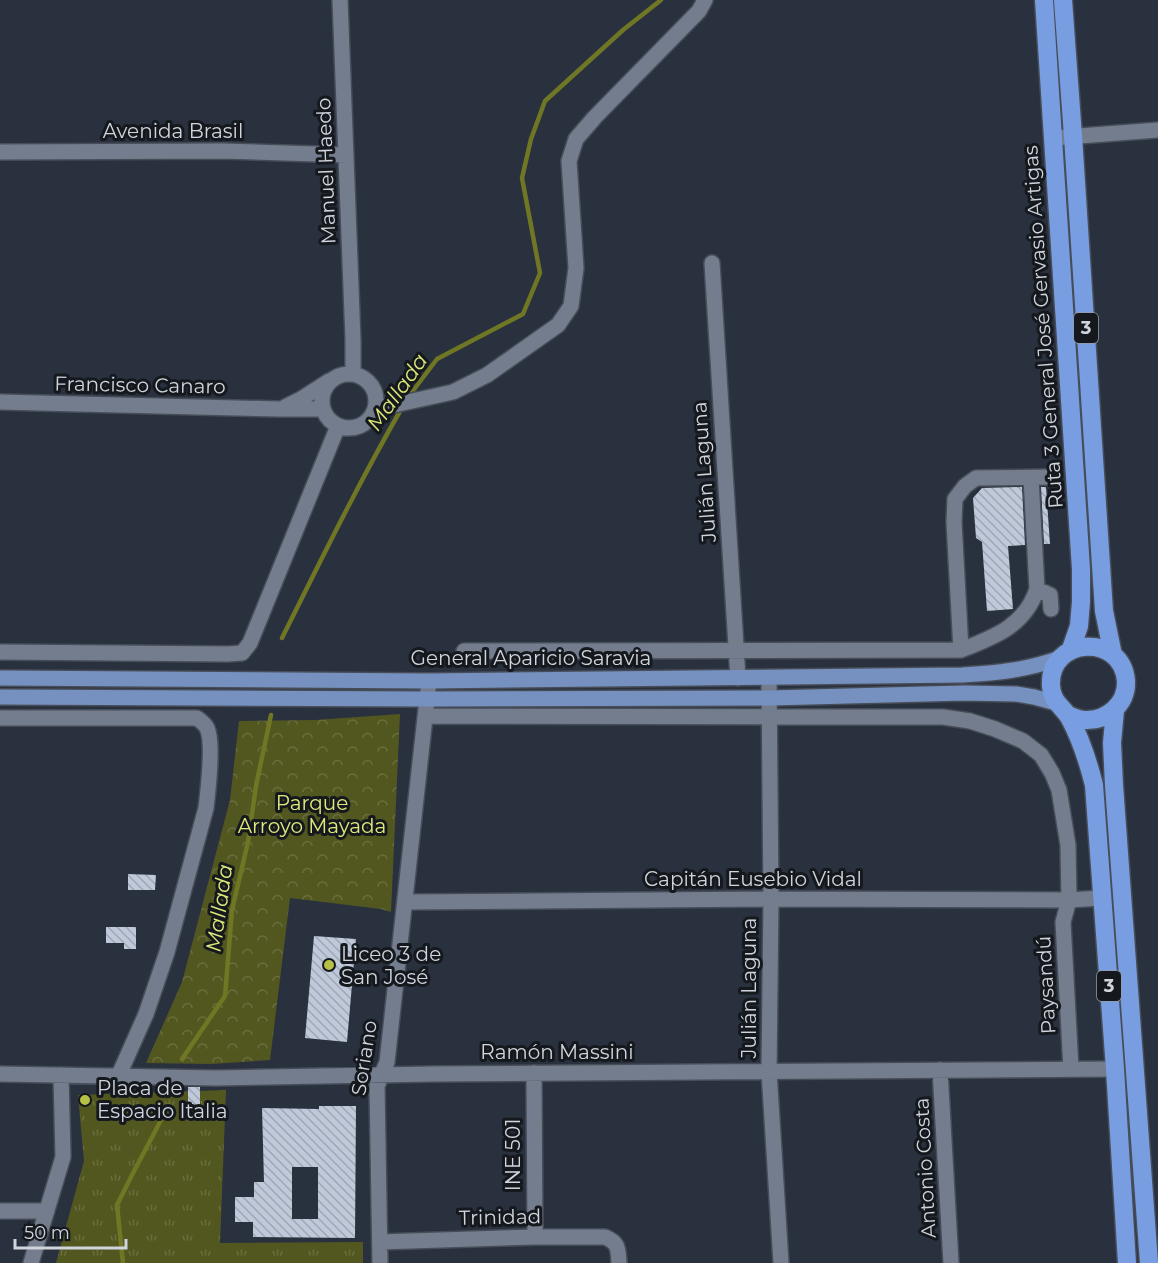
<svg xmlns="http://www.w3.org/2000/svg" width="1158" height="1263" font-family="Montserrat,sans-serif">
  <defs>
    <pattern id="grass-tufts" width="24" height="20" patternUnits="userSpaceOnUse" patternTransform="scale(1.5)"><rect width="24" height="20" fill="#52571f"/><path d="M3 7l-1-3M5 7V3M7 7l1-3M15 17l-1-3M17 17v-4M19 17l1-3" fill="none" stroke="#6a6e3f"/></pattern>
    <pattern id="park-crowns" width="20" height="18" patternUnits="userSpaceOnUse" patternTransform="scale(1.5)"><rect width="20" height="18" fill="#52571f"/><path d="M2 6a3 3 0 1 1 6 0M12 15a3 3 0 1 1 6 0" fill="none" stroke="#6a6e3f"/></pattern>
    <pattern id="building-back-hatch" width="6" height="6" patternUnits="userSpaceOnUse" patternTransform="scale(1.5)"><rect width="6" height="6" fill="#bfc9da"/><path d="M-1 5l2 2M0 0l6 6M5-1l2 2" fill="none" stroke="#9fa7b4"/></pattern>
  </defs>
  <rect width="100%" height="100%" fill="#29313e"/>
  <!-- grass -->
  <path fill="url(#grass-tufts)" d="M226 1090 220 1243 363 1242V1263H56L84 1161 78 1095Z"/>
  <!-- park -->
  <path fill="url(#park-crowns)" d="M400 714 391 912 381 909 290 898 270 1060 211 1064 146 1063 182 982 230 800 239 721 316 720Z"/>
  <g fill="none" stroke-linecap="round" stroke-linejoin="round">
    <!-- stream -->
    <path stroke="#707724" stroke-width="4.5" d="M409 396 437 359 523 314 540 273 522 178 531 139 545 101 623 30 661 0
      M282 638C321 560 359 482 403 406
      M182 1059 225 996 232 910 248 842 256 786 271 715
      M123 1263 117 1205 133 1173 169 1105"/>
  </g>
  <!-- building -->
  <path fill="url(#building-back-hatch)" fill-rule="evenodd" d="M1022 487 1025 545 1008 546 1013 609 987 611 982 542 976 538 973 498 982 488Z
    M1041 487H1046L1050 544H1044Z
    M128 874 156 875 155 890H128Z
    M106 927H136V949H124V943H106Z
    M314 936 356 939 347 1042 305 1038Z
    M188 1087H200V1106H188Z
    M319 1106H356L355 1238 253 1237V1222H235V1197H254V1182H264L262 1108 319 1109ZM292 1167H318V1219H292Z"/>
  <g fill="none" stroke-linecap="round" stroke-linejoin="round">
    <!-- minor casing -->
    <g stroke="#474d58" stroke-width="18">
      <path id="minor" d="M340 0 353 340V374
        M1053 138 1158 130
        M0 152 223 151 346 155
        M712 263 738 678
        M322 401a27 27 0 1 1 54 0a27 27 0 1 1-54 0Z
        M0 402 279 409H323
        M285 407 301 399 329 381
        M376 409 453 392 487 375 558 325 571 306 576 268 569 161 576 139 595 117 699 11 705 0
        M1037 589 1050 595 1051 609
        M961 650 954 522 955 499 965 486 976 478 1050 477
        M464 651 961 650C994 637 1025 626 1037 589L1031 478
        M0 652 228 654 242 653 250 643 338 426
        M769 678 771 899 769 1071 781 1263
        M425 716 943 717 970 721 995 729 1023 741 1041 755 1052 773 1059 790 1068 845 1069 900 1063 922 1071 1069
        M0 718H197C201 721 205 724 207 728 214 742 208 791 206 808L167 952 146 1014 118 1077
        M405 902 771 899 1069 900 1102 898
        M940 1070 951 1263
        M534 1073 535 1237
        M0 1074 216 1078 433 1074 1115 1069
        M0 1211H47
        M380 1242 535 1237H605C619 1243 618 1249 619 1263
        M31 1263 63 1157 61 1075
        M380 1263 377 1086 387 1062 429 681"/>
    </g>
    <!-- major casing -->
    <g stroke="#474d58" stroke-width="18">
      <path id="major" d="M0 678 429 681 962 675C997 673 1027 670 1060 658
        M0 697 427 699 770 698 964 693 1016 694 1034 697 1056 703"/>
    </g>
    <!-- highway casing -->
    <g stroke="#474d58" stroke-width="21">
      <path id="highway" d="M1044 0 1081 569V602L1079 626 1071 649
        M1063 0 1073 136 1104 611 1113 655
        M1115 710 1112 743 1114 785 1149 1263
        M1068 715C1073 717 1079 720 1085 720 1107 721 1127 704 1126 681 1122 632 1048 637 1051 686 1052 702 1062 706 1069 717 1081 739 1088 761 1094 785L1115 1069 1127 1263"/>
    </g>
    <!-- minor -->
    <use href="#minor" stroke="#747d8d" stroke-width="15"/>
    <!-- major -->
    <use href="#major" stroke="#7691bf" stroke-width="15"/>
    <!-- highway -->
    <use href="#highway" stroke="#789ee1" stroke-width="18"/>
  </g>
  <!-- markers -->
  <g fill="#b7c148" stroke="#15191e" stroke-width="2">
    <circle cx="329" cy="965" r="6"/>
    <circle cx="85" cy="1100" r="6"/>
  </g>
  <g text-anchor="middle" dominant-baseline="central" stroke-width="6" stroke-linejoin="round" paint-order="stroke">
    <!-- shield labels -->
    <g fill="#15191e" stroke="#979ca4" stroke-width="1.5">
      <rect x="1074" y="313" width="24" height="30" rx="4.5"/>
      <rect x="1097" y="971" width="24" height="30" rx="4.5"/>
    </g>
    <g font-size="18" font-weight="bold" fill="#cfd4dd">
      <text x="1086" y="328">3</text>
      <text x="1109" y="986">3</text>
    </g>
    <!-- street labels -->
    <g font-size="20" fill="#cfd4dd" stroke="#15191e">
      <text x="173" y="131">Avenida Brasil</text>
      <text transform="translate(326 171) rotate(-92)">Manuel Haedo</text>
      <text transform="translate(1043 327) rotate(-94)">Ruta 3 General José Gervasio Artigas</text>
      <text transform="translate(140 385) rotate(1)">Francisco Canaro</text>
      <text transform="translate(704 472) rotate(-94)">Julián Laguna</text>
      <text x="531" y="658">General Aparicio Saravia</text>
      <text x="753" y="879">Capitán Eusebio Vidal</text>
      <text transform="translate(1046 985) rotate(-93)">Paysandú</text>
      <text transform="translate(749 988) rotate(-90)">Julián Laguna</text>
      <text x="557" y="1052">Ramón Massini</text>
      <text transform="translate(364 1058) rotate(-81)">Soriano</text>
      <text transform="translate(513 1155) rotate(-90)">INE 501</text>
      <text transform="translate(925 1168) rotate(-93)">Antonio Costa</text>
      <text transform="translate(500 1217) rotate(-1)">Trinidad</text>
    </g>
    <!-- park labels -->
    <g font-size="20" fill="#dee97b" stroke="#15191e">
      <text x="312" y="803">Parque<tspan x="312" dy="23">Arroyo Mayada</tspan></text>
    </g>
    <!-- poi labels -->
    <g font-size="20" fill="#cfd4dd" stroke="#15191e" text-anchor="start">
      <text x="341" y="954">Liceo 3 de<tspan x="341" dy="23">San José</tspan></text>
      <text x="97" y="1088">Placa de<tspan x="97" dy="23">Espacio Italia</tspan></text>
    </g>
    <!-- water labels -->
    <g font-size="21" font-style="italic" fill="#dee97b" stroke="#15191e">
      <text transform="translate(397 392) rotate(-55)">Mallada</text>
      <text transform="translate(219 908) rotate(-82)">Mallada</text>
    </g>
  </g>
  <!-- scale -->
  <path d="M15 1239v9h111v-9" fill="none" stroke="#cfd4dd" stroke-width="3"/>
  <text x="24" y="1239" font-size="18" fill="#cfd4dd" stroke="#15191e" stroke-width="4.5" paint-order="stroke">50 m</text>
</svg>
